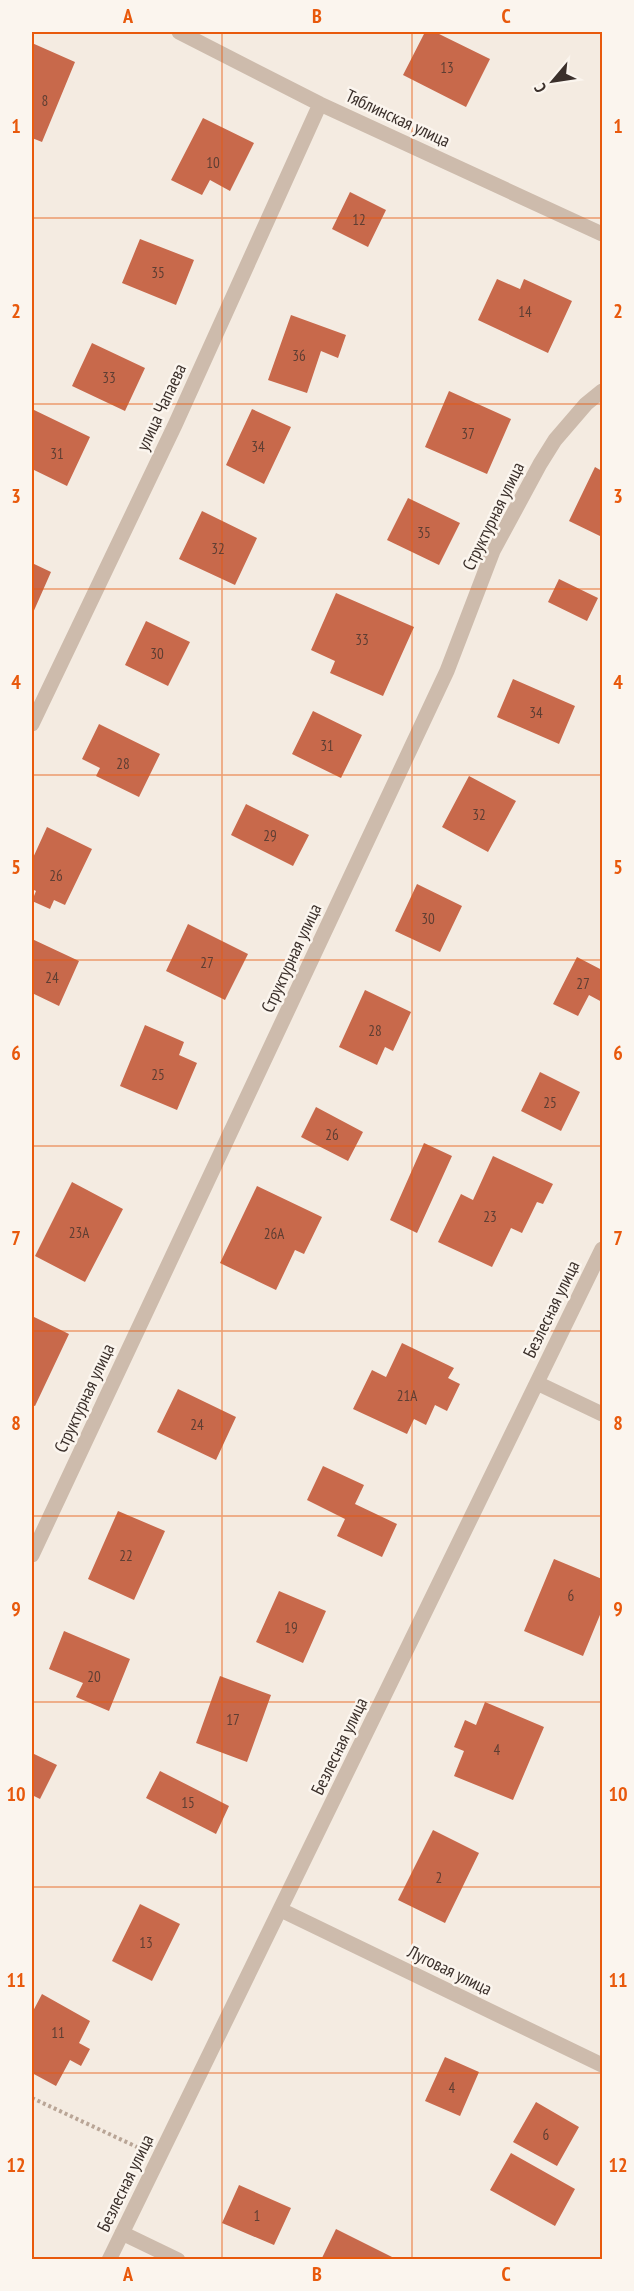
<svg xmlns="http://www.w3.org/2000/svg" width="634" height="2291" font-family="'PT Sans Narrow',sans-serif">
  <rect width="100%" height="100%" fill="#f4ebe1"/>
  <!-- building -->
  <path fill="#c8694b" d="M425 32H435L490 59 466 107 403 75Z
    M32 43 75 62 42 142 32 138Z
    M203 118 254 143 230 191 210 180 202 195 171 180Z
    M350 192 386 210 368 247 332 229Z
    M140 239 194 260 176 305 122 283Z
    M497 279 520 289 524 279 572 301 548 353 478 320Z
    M291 315 346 335 338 358 321 351 307 393 268 380Z
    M92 343 145 368 125 411 72 386Z
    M449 391 511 419 487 474 425 447Z
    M32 409 90 437 67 486 32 469Z
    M252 409 291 427 264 484 226 465Z
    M595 467 602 471V537L569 521Z
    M408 498 460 523 439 565 387 540Z
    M202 511 257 538 235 585 179 559Z
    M32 563 51 572 32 615Z
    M559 579 598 598 587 621 548 602Z
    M336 593 414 627 383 696 330 673 335 661 311 650Z
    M146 621 190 642 168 686 125 665Z
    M513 679 575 706 559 744 497 717Z
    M313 711 362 735 341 778 292 754Z
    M99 724 160 754 139 797 96 776 100 768 82 759Z
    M469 776 516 801 488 852 442 827Z
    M246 804 309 835 293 866 231 835Z
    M47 827 92 849 65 905 54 900 50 909 32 901 36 891 32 889V860Z
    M417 884 462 906 440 952 395 931Z
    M188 924 248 954 225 1000 166 971Z
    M32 939 79 961 59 1006 32 993Z
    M577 957 602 970V1002L589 995 578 1016 553 1004Z
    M365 990 411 1012 393 1051 385 1047 377 1065 339 1047Z
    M145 1025 184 1042 179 1055 197 1063 177 1110 120 1086Z
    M540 1072 580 1092 561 1131 521 1111Z
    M316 1107 363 1132 348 1161 301 1137Z
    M424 1143 452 1156 417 1233 390 1220Z
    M493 1156 553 1184 543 1204 537 1202 522 1233 511 1228 492 1267 438 1242 461 1194 473 1200Z
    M72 1182 123 1209 85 1282 35 1256Z
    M257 1186 322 1217 304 1254 295 1250 276 1290 220 1263Z
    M32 1316 69 1334 35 1406 32 1405Z
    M402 1343 454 1368 448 1378 460 1384 447 1411 435 1405 426 1425 414 1419 407 1434 353 1409 372 1370 386 1377Z
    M178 1389 236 1417 216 1460 157 1432Z
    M323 1466 364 1485 355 1504 397 1524 382 1557 337 1536 345 1519 307 1500Z
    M118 1511 165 1531 134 1600 88 1579Z
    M554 1559 602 1579V1610L583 1656 524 1631Z
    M279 1591 326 1611 303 1663 256 1642Z
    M64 1631 130 1659 109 1711 76 1697 83 1683 49 1669Z
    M220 1676 271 1695 247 1762 196 1743Z
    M485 1702 544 1727 513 1800 454 1776 464 1751 454 1747 465 1720 476 1725Z
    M32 1753 57 1765 40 1799 32 1795Z
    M160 1771 229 1806 216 1834 146 1798Z
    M433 1830 479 1853 445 1923 398 1900Z
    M140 1904 180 1924 152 1981 112 1961Z
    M42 1994 90 2021 79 2043 90 2049 81 2066 70 2060 56 2086 32 2073V2013Z
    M445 2057 479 2072 460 2116 425 2101Z
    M536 2102 579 2127 557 2166 513 2142Z
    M511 2153 575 2189 555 2226 490 2190Z
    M239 2185 291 2208 274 2245 222 2223Z
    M336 2229 398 2260H321Z"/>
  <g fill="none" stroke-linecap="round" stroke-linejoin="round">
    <!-- path -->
    <path stroke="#b9a596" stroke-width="4" stroke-dasharray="3 3" stroke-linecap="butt" d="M32 2098 137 2147"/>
    <!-- minor -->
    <path stroke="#cdbbac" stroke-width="15" d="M179 32 320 104 602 234
      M32 724 175 425 320 104
      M537 1383 602 1414
      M32 1555 447 671 493 551 540 464 555 440 586 404 602 391
      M281 1910 602 2065
      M122 2233 178 2260
      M109 2260 602 1249"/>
  </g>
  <!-- grid -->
  <path fill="none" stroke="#e8590c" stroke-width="1.5" stroke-opacity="0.55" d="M222 32V2260M412 32V2260M32 218H602M32 404H602M32 589H602M32 775H602M32 960H602M32 1146H602M32 1331H602M32 1516H602M32 1702H602M32 1887H602M32 2073H602"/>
  <g text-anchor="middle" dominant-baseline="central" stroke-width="5" stroke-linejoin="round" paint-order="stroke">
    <!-- number labels -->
    <g font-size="15" fill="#5e3e33">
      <text x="447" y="67">13</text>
      <text x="45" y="100">8</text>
      <text x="213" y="162">10</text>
      <text x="359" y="219">12</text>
      <text x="158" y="272">35</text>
      <text x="525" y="311">14</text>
      <text x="299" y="355">36</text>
      <text x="109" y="377">33</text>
      <text x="468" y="433">37</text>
      <text x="258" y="446">34</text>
      <text x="57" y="453">31</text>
      <text x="424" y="532">35</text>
      <text x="218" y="548">32</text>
      <text x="362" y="639">33</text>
      <text x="157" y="653">30</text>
      <text x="536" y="712">34</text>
      <text x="327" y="745">31</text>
      <text x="123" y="763">28</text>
      <text x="479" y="814">32</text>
      <text x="270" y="835">29</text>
      <text x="56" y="875">26</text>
      <text x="428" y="918">30</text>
      <text x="207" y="962">27</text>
      <text x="52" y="977">24</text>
      <text x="583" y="983">27</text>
      <text x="375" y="1030">28</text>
      <text x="158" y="1074">25</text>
      <text x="550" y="1102">25</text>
      <text x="332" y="1134">26</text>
      <text x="490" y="1216">23</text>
      <text x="79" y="1232">23А</text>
      <text x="274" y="1233">26А</text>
      <text x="407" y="1395">21А</text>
      <text x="197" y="1424">24</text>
      <text x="126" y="1555">22</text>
      <text x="571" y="1595">6</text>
      <text x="291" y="1627">19</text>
      <text x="94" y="1676">20</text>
      <text x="233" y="1719">17</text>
      <text x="497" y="1749">4</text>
      <text x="188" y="1802">15</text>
      <text x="439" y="1877">2</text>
      <text x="146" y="1942">13</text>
      <text x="58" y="2032">11</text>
      <text x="452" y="2087">4</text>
      <text x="546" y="2134">6</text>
      <text x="257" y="2215">1</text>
    </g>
    <!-- street labels -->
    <g font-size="18" fill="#3b302b" stroke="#fbf5ee">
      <text transform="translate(398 118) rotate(25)">Тяблинская улица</text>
      <text transform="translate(161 407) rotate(-65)">улица Чапаева</text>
      <text transform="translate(493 516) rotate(-64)">Структурная улица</text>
      <text transform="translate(291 958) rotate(-65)">Структурная улица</text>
      <text transform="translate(551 1309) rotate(-64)">Безлесная улица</text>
      <text transform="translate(84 1398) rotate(-65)">Структурная улица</text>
      <text transform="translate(339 1746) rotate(-64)">Безлесная улица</text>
      <text transform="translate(450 1970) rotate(26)">Луговая улица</text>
      <text transform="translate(125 2183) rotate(-64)">Безлесная улица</text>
    </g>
  </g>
  <!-- border -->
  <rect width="634" height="2291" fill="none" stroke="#fbf5ee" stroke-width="66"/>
  <!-- north arrow -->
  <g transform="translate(553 81) rotate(241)" stroke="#fbf5ee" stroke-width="4.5" paint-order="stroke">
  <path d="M0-4.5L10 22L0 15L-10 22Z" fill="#3b302b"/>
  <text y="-9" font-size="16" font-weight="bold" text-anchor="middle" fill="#3b302b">С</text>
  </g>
  <rect x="33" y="33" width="568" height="2225" fill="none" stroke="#e8590c" stroke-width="2"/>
  <g font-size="20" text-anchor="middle" font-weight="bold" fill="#e8590c">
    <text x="128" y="23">A</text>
    <text x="317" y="23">B</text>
    <text x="506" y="23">C</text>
    <text x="16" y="133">1</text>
    <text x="618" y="133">1</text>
    <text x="16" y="318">2</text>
    <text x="618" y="318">2</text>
    <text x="16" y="503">3</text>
    <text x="618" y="503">3</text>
    <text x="16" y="689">4</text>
    <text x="618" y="689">4</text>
    <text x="16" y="874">5</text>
    <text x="618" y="874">5</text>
    <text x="16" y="1060">6</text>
    <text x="618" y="1060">6</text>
    <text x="16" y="1245">7</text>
    <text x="618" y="1245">7</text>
    <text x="16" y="1430">8</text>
    <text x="618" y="1430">8</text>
    <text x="16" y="1616">9</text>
    <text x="618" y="1616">9</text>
    <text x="16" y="1801">10</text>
    <text x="618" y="1801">10</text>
    <text x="16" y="1987">11</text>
    <text x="618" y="1987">11</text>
    <text x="16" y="2172">12</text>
    <text x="618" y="2172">12</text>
    <text x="128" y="2281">A</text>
    <text x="317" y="2281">B</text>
    <text x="506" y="2281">C</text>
  </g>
</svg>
